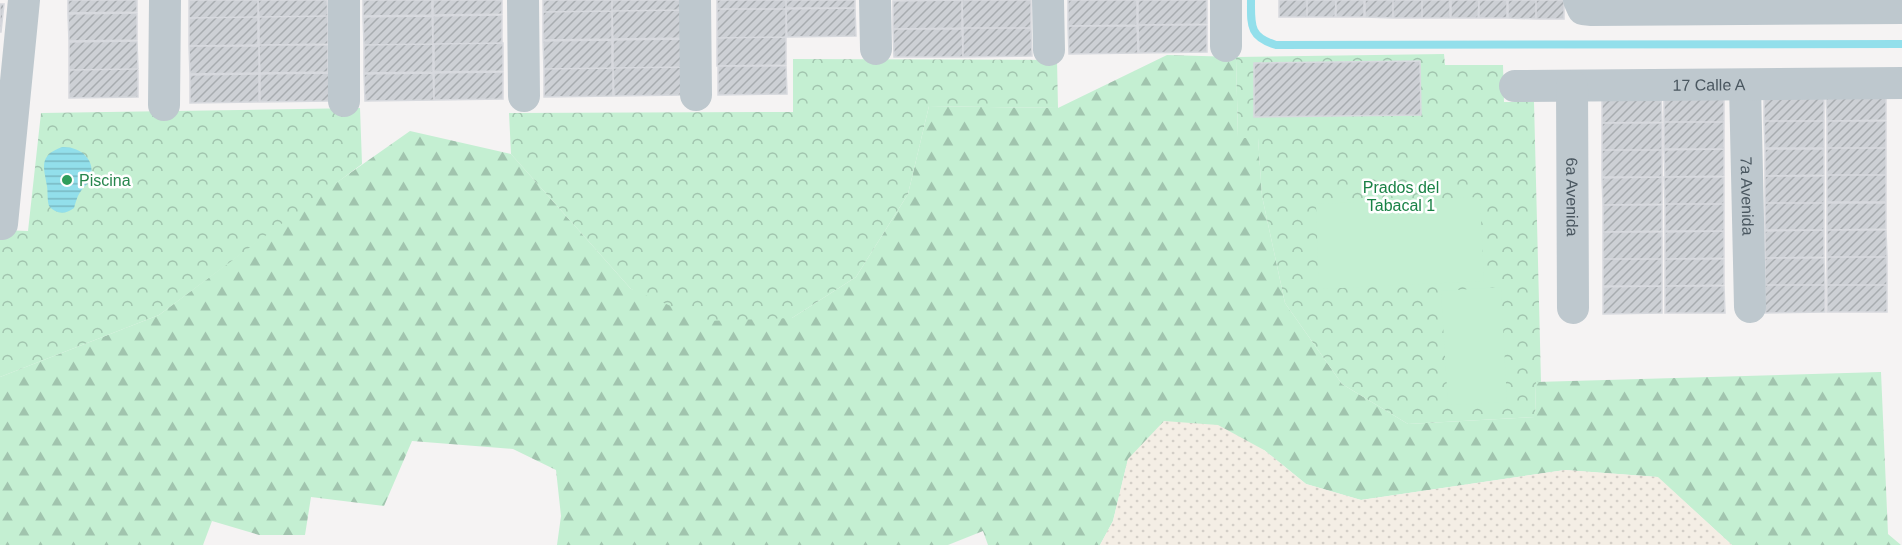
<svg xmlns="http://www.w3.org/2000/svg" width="1902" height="545" font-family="Helvetica,sans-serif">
  <defs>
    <pattern id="forest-firs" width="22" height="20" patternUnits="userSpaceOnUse" patternTransform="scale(1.5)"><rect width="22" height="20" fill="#c4efd2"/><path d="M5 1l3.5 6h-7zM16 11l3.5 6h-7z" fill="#a1c4ae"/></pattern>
    <pattern id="sand-dots" width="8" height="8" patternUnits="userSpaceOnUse" patternTransform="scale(1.5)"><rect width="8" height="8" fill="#f4eee5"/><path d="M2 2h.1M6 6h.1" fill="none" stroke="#d3cec7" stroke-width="1.8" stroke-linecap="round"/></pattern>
    <pattern id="park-crowns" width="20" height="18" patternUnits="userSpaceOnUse" patternTransform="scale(1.5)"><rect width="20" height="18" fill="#c4efd2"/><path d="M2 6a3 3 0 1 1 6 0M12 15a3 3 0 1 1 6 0" fill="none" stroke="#a1c4ae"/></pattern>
    <pattern id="water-rules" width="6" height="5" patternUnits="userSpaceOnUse" patternTransform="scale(1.5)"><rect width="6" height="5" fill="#92dfeb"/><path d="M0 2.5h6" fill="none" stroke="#79b8c2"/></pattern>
    <pattern id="building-hatch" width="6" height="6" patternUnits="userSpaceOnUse" patternTransform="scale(1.5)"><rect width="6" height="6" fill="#cdd0d5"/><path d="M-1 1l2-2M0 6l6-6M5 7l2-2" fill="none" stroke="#a8acb0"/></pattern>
  </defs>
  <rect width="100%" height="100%" fill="#f5f3f3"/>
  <!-- forest -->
  <path fill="url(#forest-firs)" d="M1167 55 1236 57 1238 137H1258L1262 196 1285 303 1342 384 1408 424 1535 417 1536 382 1881 372 1888 534 1901 545H1732L1657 477 1565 470 1361 500 1306 484 1264 450 1128 459 1113 521 1100 545H988L983 531 948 545H557L561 516 556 470 513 449 412 441 384 506 311 497 305 535H259L212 521 203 545H0V377L159 315 316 197 410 131 511 154 631 289 792 318 856 277 908 194 929 106 1058 108Z"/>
  <!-- sand -->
  <path fill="url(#sand-dots)" d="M1164 421 1218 425 1264 450 1306 484 1361 500 1565 470 1658 477 1732 545H1100L1113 521 1128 459Z"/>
  <!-- park -->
  <path fill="url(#park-crowns)" d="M1444 54 1445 65H1503L1504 102H1534L1541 382H1536L1535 417 1408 424 1342 384 1285 303 1262 196 1258 138H1238L1236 57Z
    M793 59 1057 60 1058 108 929 106 908 194 856 277 792 318 706 321 631 289 511 154 509 113 793 112Z
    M360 108 362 164 159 315 0 377V230L28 231 41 113Z"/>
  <!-- garden -->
  <path fill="#c4efd2" d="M1480 197 1484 281 1319 289 1316 204Z
    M1501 287 1507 402 1448 405 1441 291Z"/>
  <!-- water -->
  <path fill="url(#water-rules)" d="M62 147C80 146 97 160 90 179 88 185 84 186 81 191 77 196 76 202 74 208 65 215 56 214 49 206 47 199 48 193 47 186 44 167 38 156 62 147Z"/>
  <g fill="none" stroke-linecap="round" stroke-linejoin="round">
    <!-- stream -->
    <path stroke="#92dfeb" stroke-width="8" d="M1251 0C1251 25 1249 37 1276 45L1902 44"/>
  </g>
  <!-- building -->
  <path fill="url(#building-hatch)" stroke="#d7d9de" stroke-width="1.5" d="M68 0H137V12L68 13Z
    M189 0H258V17L189 18Z
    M258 0H327L328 16 259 17Z
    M363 0H432V15L363 16Z
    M433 0H502V14L433 15Z
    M543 0H612V11L543 12Z
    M612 0H681V10L612 11Z
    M717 0H786V9H717Z
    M786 0H855V8H786Z
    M962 0V28L893 29V1Z
    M962 0H1031V28H963Z
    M1068 0H1137V25L1068 26Z
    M1138 0H1207V24L1138 25Z
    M1279 0H1307V17H1279Z
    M1307 0H1336L1335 17H1307Z
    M1336 0H1364V17H1336Z
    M1365 0H1393V18L1365 17Z
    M1393 0H1422V18H1393Z
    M1422 0H1450V18H1422Z
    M1451 0H1479L1478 18H1451Z
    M1479 0H1507V18H1479Z
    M1508 0H1536V19L1508 18Z
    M1536 0H1564V19H1536Z
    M0 4H4L1 32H0Z
    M855 8 856 36 787 37 786 9Z
    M717 9H786V37L717 38Z
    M681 10 682 38 613 39 612 11Z
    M612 11V39L543 40V12Z
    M137 13V40L69 41 68 14Z
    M502 15V43L433 44V16Z
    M328 16V44L259 45V17Z
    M432 16 433 44 364 45 363 17Z
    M258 17V45L189 46V18Z
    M1138 25H1207V52L1139 53Z
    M1068 26H1137L1138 53 1069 54Z
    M963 28H1031L1032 56 963 57Z
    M893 29H962L963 57H894Z
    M786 37V65L717 66V38Z
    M682 39V67L613 68V40Z
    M612 40V68L544 69 543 41Z
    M137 41 138 69 69 70V42Z
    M503 43V71L434 72V44Z
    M433 44V72L364 73V45Z
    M259 45H328V72L260 73Z
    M189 46H259V73L190 74Z
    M1420 61 1421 115 1254 117V63Z
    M718 66H786L787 94 718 95Z
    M682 67 683 95 614 96 613 68Z
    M613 68V96L544 97V69Z
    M138 69V97L69 98V70Z
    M503 72V99L434 100V73Z
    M329 73V101L260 102V74Z
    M433 73 434 100 365 101 364 74Z
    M259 74V102L190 103V75Z
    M1886 93V120L1827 121 1826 94Z
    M1764 94H1824V121H1764Z
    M1602 95H1661L1662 122 1602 123Z
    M1664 95H1724V122H1664Z
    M1764 121H1824V148H1765Z
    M1827 121H1886V148H1827Z
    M1664 122H1724V149H1664Z
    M1602 123H1662V150H1602Z
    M1827 148H1886V175H1827Z
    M1724 149V176L1665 177 1664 150Z
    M1765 149H1824V175L1765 176Z
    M1602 150H1662V177H1602Z
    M1827 175H1886V202H1827Z
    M1765 176H1824V203H1765Z
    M1662 177V204L1603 205 1602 178Z
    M1664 177H1724V204H1665Z
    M1765 203H1824V230H1765Z
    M1827 203H1886V229L1827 230Z
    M1665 204H1724V231H1665Z
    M1603 205H1662V231L1603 232Z
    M1824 230V257L1765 258V231Z
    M1827 230H1886L1887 257H1827Z
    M1724 231V258L1665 259V232Z
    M1603 232H1662V259H1603Z
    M1827 257H1887V285H1827Z
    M1765 258H1824L1825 285H1765Z
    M1603 259H1662V286H1603Z
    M1665 259H1724V285L1665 286Z
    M1765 285H1825V312L1765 313Z
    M1827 285H1887V312H1827Z
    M1662 286V313L1603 314V287Z
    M1665 286H1724L1725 313H1665Z"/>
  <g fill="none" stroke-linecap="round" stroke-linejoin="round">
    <!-- minor -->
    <g stroke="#bec8ce" stroke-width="32">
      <path d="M344 0V101"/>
      <path d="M523 0 524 96"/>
      <path d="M695 0 696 95"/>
      <path d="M875 0 876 49"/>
      <path d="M1048 0 1049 50"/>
      <path d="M1226 0V46"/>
      <path d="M1579 0 1583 9 1592 10 1902 8"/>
      <path id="s1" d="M1745 85 1750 307"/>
      <path id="s2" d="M1515 86 1902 83"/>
      <path id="s3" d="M1572 86 1573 308"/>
      <path d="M164 105 165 0"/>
      <path d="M2 224 24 0"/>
    </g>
  </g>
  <!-- markers -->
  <circle fill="#2e9e5b" stroke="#fff" stroke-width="2" cx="67" cy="180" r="6"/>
  <g text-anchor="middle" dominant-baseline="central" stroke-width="5" stroke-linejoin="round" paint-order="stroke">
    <!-- street labels -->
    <g font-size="16" fill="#4a5760" stroke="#fff">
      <text stroke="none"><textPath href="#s2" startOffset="194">17 Calle A</textPath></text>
      <text stroke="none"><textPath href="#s1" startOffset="111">7a Avenida</textPath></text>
      <text stroke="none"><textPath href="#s3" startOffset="111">6a Avenida</textPath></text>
    </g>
    <!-- leisure labels -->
    <g font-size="16" fill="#27864d" stroke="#fff" text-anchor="start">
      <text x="79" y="180">Piscina</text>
    </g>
    <!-- park labels -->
    <g font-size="16" fill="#1a8246" stroke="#fff">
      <text x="1401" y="187">Prados del<tspan x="1401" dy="18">Tabacal 1</tspan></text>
    </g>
  </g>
</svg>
